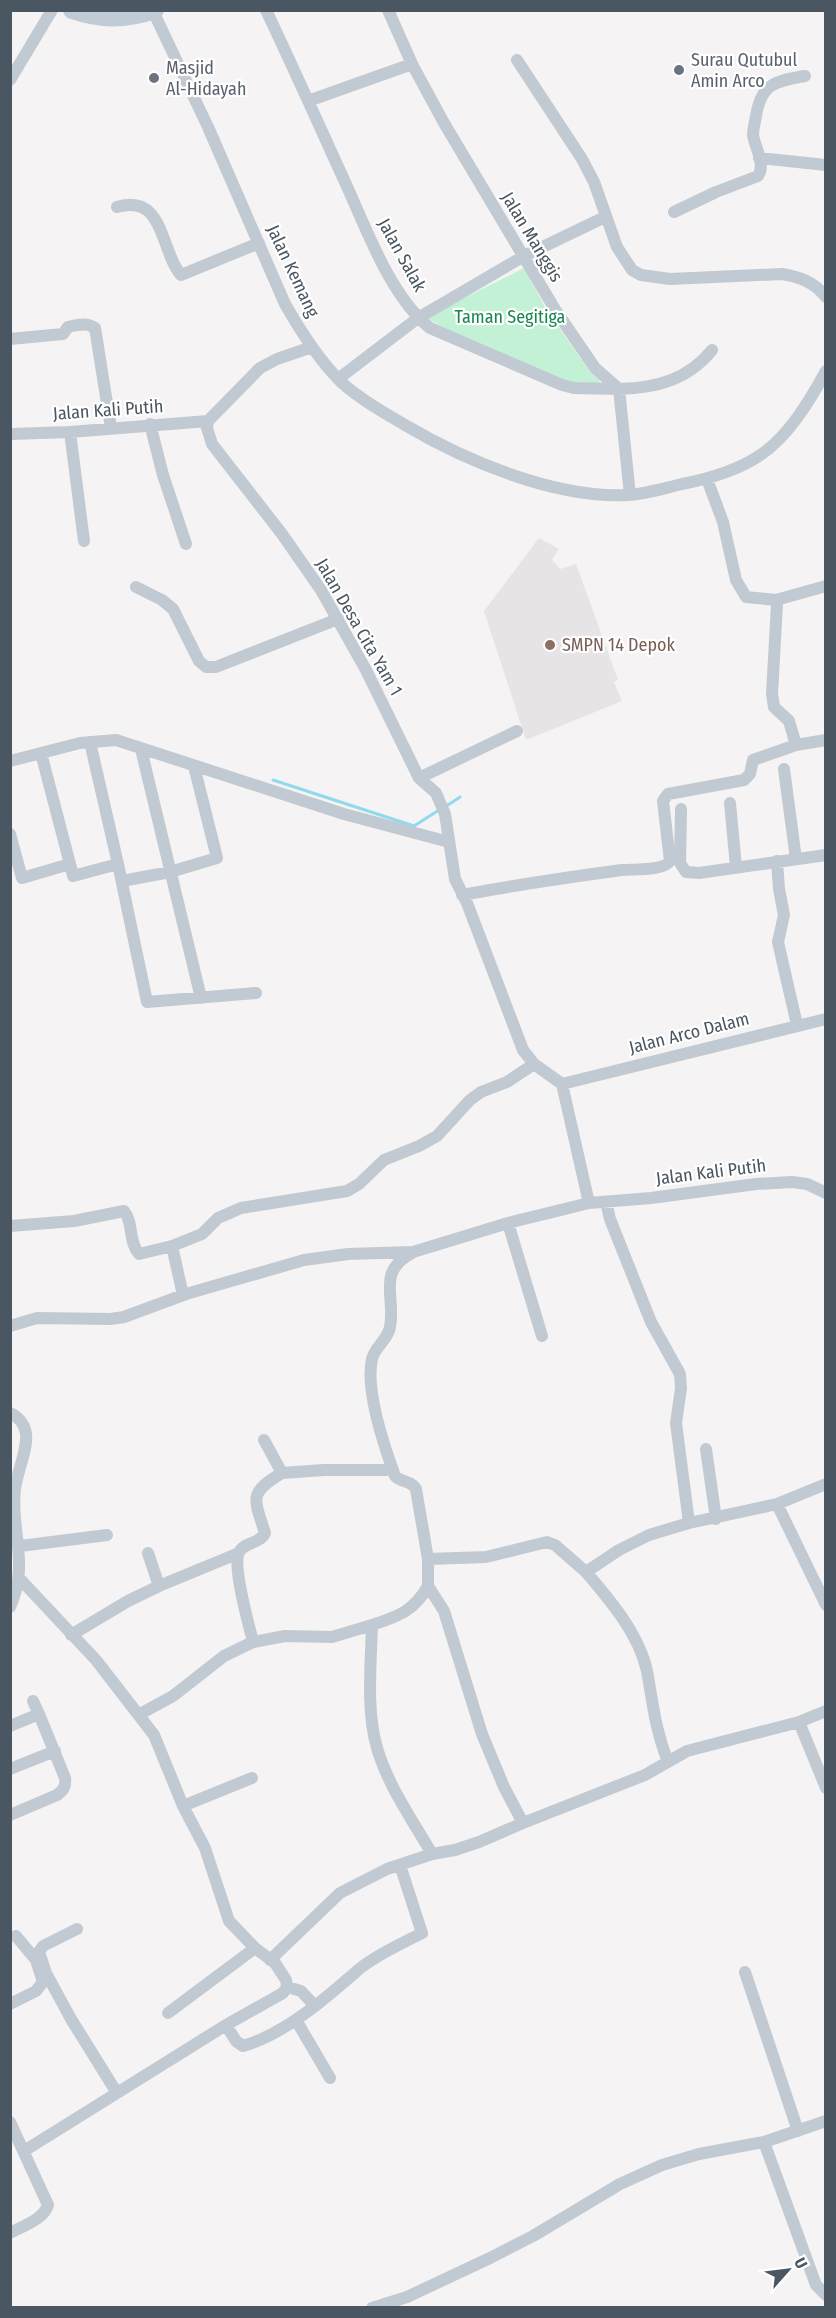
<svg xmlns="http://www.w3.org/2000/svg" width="836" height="2318" font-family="'Fira Sans Condensed',sans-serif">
  <rect width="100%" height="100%" fill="#f5f3f3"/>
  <!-- education -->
  <path fill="#e6e4e5" d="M539 538 559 549 552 560 560 569 576 564 618 680 614 682 622 701 526 740 484 611Z"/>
  <!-- green -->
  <path fill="#c3f1d5" d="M524 268 546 309 590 372 599 379 600 383 570 386 494 349 446 329 429 319 435 313Z"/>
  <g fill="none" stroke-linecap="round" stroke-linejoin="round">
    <!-- stream -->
    <path stroke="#90daee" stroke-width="3" d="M273 780 414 826 439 810
      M445 807 460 797"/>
    <!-- street -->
    <path stroke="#c1cad2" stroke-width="12" d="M266 10C293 67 319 125 345 182 366 228 390 296 430 328L562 385 574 388 619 389 630 495
      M388 10 412 64 444 123 556 311 595 368 619 389C656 388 688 380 712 350
      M153 11 208 127 285 304C301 332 318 359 341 382 360 399 383 412 405 425 466 461 556 499 628 495 646 494 665 488 682 484 708 479 736 471 759 456 788 437 809 402 826 371
      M517 60 582 159 594 182 617 247 632 270 641 275 670 279 782 274C800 277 814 282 826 297
      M10 80 52 10
      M308 101 412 64
      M759 158 826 165
      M117 207C165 193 160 251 181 275L259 243
      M674 212 716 192 758 176C766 164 755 148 753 135 753 129 755 122 756 116 761 84 775 81 805 76
      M10 339 63 334 68 327C77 325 87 322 95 328L111 428
      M338 379 418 318 524 256 605 217
      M208 421 207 428 212 444 282 534 321 590 366 670 419 778 436 793 445 814 455 879 467 903 523 1050 534 1064 562 1084 589 1203
      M208 421 260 368 277 359 312 347
      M150 424 163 475 186 544
      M70 432 84 541
      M10 434 70 432 208 421
      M707 479 723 522 736 580 746 597 776 600 777 604 772 694 774 707 789 721 796 745 826 740
      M136 587 162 600 173 609 199 661 206 667H216L338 619
      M776 600 826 586
      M141 749 201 998
      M10 761 80 743 116 740 344 814 449 842
      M784 769 796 859
      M419 778 517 731
      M730 803 736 867
      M681 809 680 863 686 872 699 873 826 855
      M10 834 22 878 70 864 41 753
      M777 861 779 889 784 915 778 942 797 1025
      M70 864 73 876 118 864 90 742
      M118 864 147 1002 256 993
      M122 881 170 872 217 858 194 766
      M462 895C516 885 569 877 622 870 635 869 664 871 670 861L663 801 668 794 744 780 750 774 753 760 796 745
      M562 1084 826 1019
      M606 1202 610 1219 651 1322 680 1374 681 1388 676 1423 689 1523
      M508 1223 542 1336
      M10 1226 74 1221 124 1211C134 1223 128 1242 139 1254L172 1246 202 1234 218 1218 241 1208 347 1191 359 1184 384 1160 419 1146 437 1136 470 1100 481 1092 507 1082 534 1064
      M172 1246 183 1295
      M412 1253C376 1272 396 1297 390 1327 388 1340 375 1346 372 1359 365 1390 384 1446 395 1476 402 1483 411 1480 416 1489L428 1559V1586L444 1611 482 1734 504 1787 523 1823
      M10 1326 37 1318 110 1319 124 1317 186 1294 304 1260 348 1254 413 1252 508 1223 589 1203 651 1198 756 1184 792 1182 807 1184 826 1193
      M10 1413C19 1417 25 1425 26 1434 28 1449 17 1472 15 1489 10 1532 30 1562 10 1607
      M264 1440 282 1473 324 1470H393
      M706 1449 716 1519
      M777 1504 826 1605
      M20 1546 107 1535
      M428 1559 486 1557 547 1542 555 1545 586 1572 619 1550 649 1535 689 1523 777 1504 826 1484
      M586 1572C610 1600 639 1634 647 1671 653 1704 655 1729 668 1762
      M20 1579 96 1660 154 1735 183 1806 205 1848 229 1921 255 1948 275 1963 286 1980 287 1987 283 1993 226 2025
      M159 1586 239 1553
      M428 1586C414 1611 399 1616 372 1625 371 1664 366 1710 377 1748 388 1786 413 1821 432 1854L455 1850 479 1842 523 1823 645 1775 687 1751 799 1722 826 1711
      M71 1635 128 1601 159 1586 148 1553
      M253 1642C249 1625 232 1566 239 1552 244 1542 260 1544 265 1533 254 1498 248 1493 282 1473
      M140 1714 173 1696 224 1656 253 1642 285 1636 332 1637 372 1625
      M799 1722 826 1788
      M10 1726 39 1714 33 1701
      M10 1769 55 1751
      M183 1806 252 1778
      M10 1815 57 1795C64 1790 66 1786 65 1778L39 1714
      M77 1929 43 1946 39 1952 46 1973 71 2019 117 2093
      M270 1960 340 1893 387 1869 432 1854
      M745 1972 798 2131
      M287 1987 301 1991 314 2005
      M10 2004 36 1991 43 1982 36 1960 16 1936
      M168 2013 255 1948
      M296 2020 330 2078
      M10 2122 48 2205C44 2219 23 2226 10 2233
      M764 2142 816 2285 826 2295
      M24 2151 226 2025 236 2041 243 2046C285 2034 326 1998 358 1970 376 1955 401 1944 422 1933L400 1865
      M372 2308 407 2297 490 2258 533 2236 620 2184 662 2165 699 2154 764 2142 826 2121"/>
    <!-- secondary -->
    <path stroke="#c1cbd6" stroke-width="18" d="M72 10C101 20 125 20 155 10"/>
  </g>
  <!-- markers -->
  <g fill="#6b7280" stroke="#fff" stroke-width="2">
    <circle cx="679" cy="70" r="6"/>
    <circle cx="154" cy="78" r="6"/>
  </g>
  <circle fill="#8d6e63" stroke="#fff" stroke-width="2" cx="550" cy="645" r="6"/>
  <g text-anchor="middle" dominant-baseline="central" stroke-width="4.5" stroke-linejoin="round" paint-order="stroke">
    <!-- worship labels -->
    <g font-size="18" fill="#5b616d" stroke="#fff" text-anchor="start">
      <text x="691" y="60">Surau Qutubul<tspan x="691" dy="21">Amin Arco</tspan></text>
      <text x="166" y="68">Masjid<tspan x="166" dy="21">Al-Hidayah</tspan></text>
    </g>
    <!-- street labels -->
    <g font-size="18" fill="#4a5661" stroke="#fff">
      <text transform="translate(532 237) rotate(59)">Jalan Manggis</text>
      <text transform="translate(402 255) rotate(61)">Jalan Salak</text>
      <text transform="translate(293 271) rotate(65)">Jalan Kemang</text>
      <text transform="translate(108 410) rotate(-4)">Jalan Kali Putih</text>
      <text transform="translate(359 627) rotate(60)">Jalan Desa Cita Yam 1</text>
      <text transform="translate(689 1033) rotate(-14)">Jalan Arco Dalam</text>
      <text transform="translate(711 1172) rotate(-7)">Jalan Kali Putih</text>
    </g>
    <!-- park labels -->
    <g font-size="18" fill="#17864f" stroke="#fff">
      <text x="510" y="317">Taman Segitiga</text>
    </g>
    <!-- education labels -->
    <g font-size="18" fill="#785e54" stroke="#fff" text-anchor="start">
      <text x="562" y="645">SMPN 14 Depok</text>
    </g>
  </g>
  <!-- border -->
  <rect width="836" height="2318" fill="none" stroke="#4a5661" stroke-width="24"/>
  <!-- north arrow -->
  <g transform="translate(788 2270) rotate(62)" stroke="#ffffff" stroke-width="4.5" paint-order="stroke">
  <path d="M0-4.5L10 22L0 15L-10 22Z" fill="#4a5661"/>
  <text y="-9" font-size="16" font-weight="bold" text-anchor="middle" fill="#4a5661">U</text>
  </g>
</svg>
